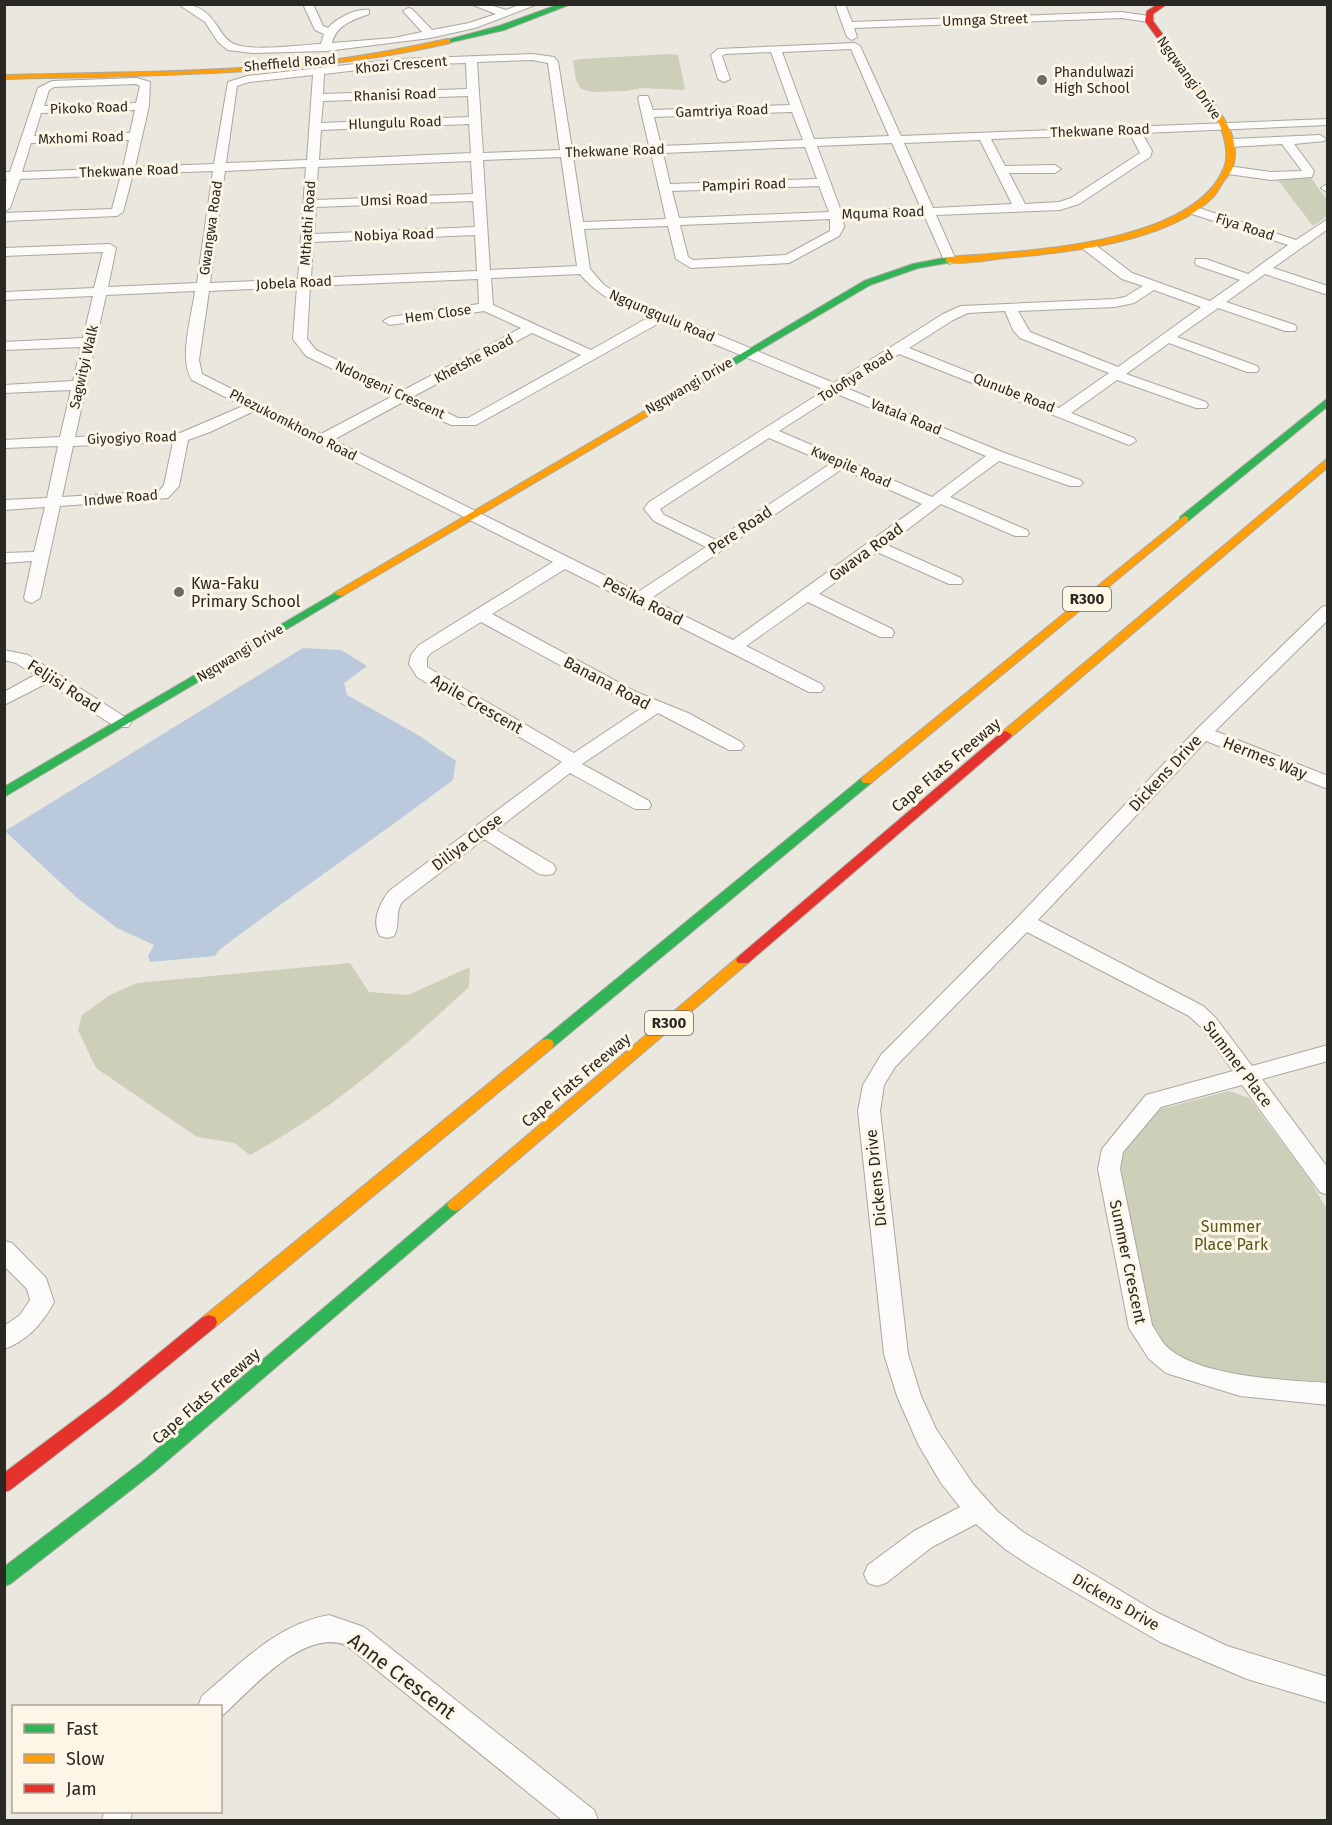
<svg xmlns="http://www.w3.org/2000/svg" width="1332" height="1825" font-family="'Fira Sans',sans-serif">
  <rect width="100%" height="100%" fill="#eae7de"/>
  <!-- green -->
  <path fill="#cecfb8" d="M669 54 678 55 685 89 682 90 643 88 625 91 592 92 581 89 576 80 573 61 580 59Z
    M1311 178 1327 200V216L1313 226 1277 179Z
    M350 963 369 992 408 995 470 967 469 987C402 1049 331 1111 250 1155L234 1143 197 1137 96 1068 78 1030 82 1015 110 995 137 983Z
    M1229 1091 1249 1098 1310 1180 1327 1210V1382L1245 1377 1189 1361 1163 1346 1151 1325 1118 1169C1122 1147 1140 1125 1157 1110Z"/>
  <!-- water -->
  <path fill="#bbc9dc" d="M303 648 341 650 367 666 344 683 347 695 418 735 456 761 453 780C376 838 296 892 219 950L215 956 150 962 148 956 154 945 117 928 76 897 5 831Z"/>
  <g fill="none" stroke-linecap="round" stroke-linejoin="round">
    <!-- street casing -->
    <g stroke="#aaa7a0" stroke-width="2">
      <path id="street" d="M178 4C219 4 215 39 237 45 256 51 299 45 321 44L324 34 315 30 303 4H313L323 26 328 28C337 18 356 8 369 10V14C353 20 336 25 332 43L394 38 422 32 403 11 408 8 412 9 432 30 469 23 496 14 470 4H487L506 10 522 4H538L475 28 430 38 326 51 252 53 228 50 218 42 205 22Z
        M835 4H845L852 22 1121 12 1149 16 1154 19 1149 22 1121 18 854 28 857 37 852 40 847 37Z
        M855 43 860 46 901 136 1328 119V125L1142 133 1152 151 1150 157 1079 204 1060 210 936 215 956 260 950 264 944 260 924 215 843 219 844 227 839 236 789 263 691 268 676 259 668 226 584 229 590 269 603 284 613 291 834 383 943 314 961 306 1115 299 1125 297 1143 286 1122 279 1083 249 1082 246 1083 243H1093L1132 273 1210 301 1240 280 1196 265 1195 262 1196 259H1206L1248 274 1288 245 1189 213 1187 210 1189 207 1193 206 1296 240 1328 219V229L1273 268 1328 286V295L1265 274 1226 302 1295 325 1297 328 1295 331H1285L1218 308 1177 337 1257 366 1259 369 1257 372H1247L1169 343 1126 374 1206 402 1208 405 1206 408H1196L1117 380 1071 413 1134 438 1136 441 1129 445 899 354 846 388 1002 452 1080 480 1083 483 1080 486H1070L999 461 950 497 1027 530 1029 533 1027 536H1015L941 504 887 545 961 578 963 581 961 584H949L877 552 819 594 892 629 894 633 892 637H880L808 602 746 646 821 684 824 688 821 692H809L565 569 492 614 636 692 688 713 741 742 744 746 741 750H729L658 713 582 764 649 801 651 805 649 809H635L570 773 496 830 553 864 556 869 553 874 546 875 539 874 484 839 403 901C394 912 401 924 394 936L387 938 380 936C371 921 380 903 389 891L562 762 417 677 409 664 411 655 419 645 553 562 254 411 210 432 188 440 179 486 168 498 60 506 40 598 32 603 26 601 24 598 32 561 4 563V553L34 552 45 507 4 510V500L47 498 58 446 4 448V440L60 437 71 390 4 393V385L73 381 81 347 4 350V342L83 338 93 296 4 300V292L94 288 103 252 4 256V248L110 244 116 248 108 287 197 283 213 171 133 174 123 212 117 216 4 221V213L112 209 121 175 20 179 10 208 4 212V188L7 179 4 180V172H10L38 88 52 81 137 78 150 82 149 106 135 167 214 164 228 82 247 76 400 59 532 54 554 57 558 62 572 149 649 146 638 98 640 96H648L653 110 790 105 771 52 725 54 722 56 730 79 724 82 718 79 711 55 718 49ZM851 49 889 136 814 139 782 52ZM532 60 548 63 560 150 483 153 477 62ZM466 63 467 89 323 94 324 74 400 65ZM313 75 307 160 226 163 237 86 249 82ZM136 84 140 86 136 103 44 106 49 90 54 87ZM468 96 469 117 321 123 323 101ZM135 110 130 133 34 136 41 113ZM792 112 803 140 661 146 654 117ZM469 124 471 153 319 160 321 130ZM1130 134 1140 153 1071 198 1059 202 1025 204 1009 173H1055L1061 169 1055 165 1005 166 991 139ZM129 140 123 168 22 172 31 143ZM980 140 1012 204 933 208 904 143ZM892 143 921 208 841 211 817 146ZM805 147 817 179 670 184 663 153ZM651 153 666 219 583 222 573 156ZM561 157 577 266 490 270 483 160ZM471 161 473 194 316 200 318 167ZM306 167 298 279 210 283 225 171ZM819 186 829 212 679 218 672 191ZM473 201 475 227 314 234 316 207ZM830 219V231L786 255 693 260 688 257 680 225ZM475 235 477 271 311 278 313 242ZM580 274C600 298 621 305 649 317L591 350 493 305 491 278ZM478 279 479 304 390 317 383 321 390 325 484 311 521 328 402 391 316 350 307 339 310 286ZM297 287 293 339 306 356 391 397 321 434 202 374 199 360 209 291ZM1154 290 1201 307 1118 367 1030 332 1018 311 1115 307 1134 303ZM195 291C192 316 178 359 192 380L243 406 180 433 75 437 106 295ZM1005 311 1013 330 1020 338 1109 373 1059 408 909 348 953 320 968 313ZM661 322 825 390 649 502 644 509 654 521 706 547 638 592 333 440 403 402 451 425H476ZM532 333 581 355 468 418H458L414 396ZM837 394 986 456 932 497 779 431ZM769 438 830 464 716 540 664 515 660 509ZM173 442 164 485 159 491 62 497 73 446ZM842 469 922 504 733 640 650 599ZM481 622 624 700 643 707 574 753 427 667V658L431 653Z
        M1320 135 1326 139 1324 141 1294 144 1314 171 1312 177 1271 180 1228 174 1222 170 1228 166 1271 172 1302 171 1282 144 1231 147 1225 143 1231 139Z
        M1327 184H1328V193L1321 188Z
        M1328 605V620L1215 731 1328 776V789L1206 741 1038 920 1203 1006 1215 1017 1252 1066 1328 1045V1061L1262 1079 1328 1168V1195L1320 1192 1242 1085 1161 1107 1123 1152 1120 1169 1152 1325C1156 1331 1160 1339 1165 1345 1195 1377 1285 1380 1328 1383V1405L1240 1396 1166 1373 1149 1359 1129 1328 1098 1169 1102 1149 1146 1095 1233 1071 1201 1027 1189 1016 1027 932 895 1067 884 1085 880 1111 908 1354 921 1396 936 1429 973 1484 998 1512 1023 1532 1156 1612 1227 1646 1328 1677V1703L1247 1679 1160 1642 1032 1567 1005 1549 976 1524 932 1547 886 1583 877 1586 868 1583 864 1574 868 1565 914 1531 960 1507 941 1483 918 1444 897 1396 884 1354 858 1111 863 1085 881 1055 1018 917 1197 729 1322 607Z
        M4 650 28 655 128 719 131 723 128 727H116L47 683 4 705V692L35 675 16 663 4 660Z
        M4 1241 12 1243 46 1278 54 1302C43 1323 27 1341 4 1349V1326L20 1315 30 1300 27 1289 4 1266Z
        M329 1615 364 1627 594 1810 598 1820H562L346 1645C303 1628 251 1690 222 1716L220 1706H198L202 1696C241 1663 277 1624 329 1615Z
        M104 1812H132L130 1820H102Z"/>
    </g>
    <!-- fast casing -->
    <g stroke="#aaa7a0" stroke-width="2">
      <path id="fast" d="M560 4H571L504 30 447 43 443 41 499 26Z
        M949 257 952 258V262L918 268 870 285 690 391 682 389 864 281 913 264Z
        M1328 398V406L1188 521H1180V517Z
        M340 590 346 593 344 595 4 797V787Z
        M867 776 871 777 873 780 871 783 552 1048H542L540 1044 542 1040 863 777Z
        M455 1199 460 1201 463 1205 460 1209 154 1472 10 1584 4 1586V1567L142 1462 450 1201Z"/>
    </g>
    <!-- slow casing -->
    <g stroke="#aaa7a0" stroke-width="2">
      <path id="slow" d="M447 39H450V43C303 77 154 75 4 79V75C116 72 228 73 339 59 375 54 411 47 447 39Z
        M1191 81H1197C1214 105 1243 134 1233 167 1231 172 1227 177 1223 182 1220 187 1217 193 1213 197 1169 242 1065 253 1005 258 986 260 964 265 946 262V258L949 257C1021 251 1192 246 1224 168 1229 157 1225 139 1221 128 1215 111 1200 97 1190 83Z
        M687 386 690 387V391L344 595 340 596 334 593Z
        M1328 458V467L1010 738H1002L1000 735 1002 732Z
        M1184 516 1188 517V521L871 783H863L861 780 863 777Z
        M743 955 748 957 750 960 748 963 460 1209 455 1211 450 1209 447 1205 450 1201 738 957Z
        M547 1039 552 1040 554 1044 552 1048 215 1327 209 1329 203 1327 201 1322 203 1317 542 1040Z"/>
    </g>
    <!-- jam casing -->
    <g stroke="#aaa7a0" stroke-width="2">
      <path id="jam" d="M1158 4H1167L1153 14V21L1197 81V85H1191L1145 21 1147 11Z
        M1006 731 1012 735 1010 738 748 963H738L736 960 738 957 1002 732Z
        M209 1315 215 1317 217 1322 215 1327 120 1405 10 1490 4 1492V1473L108 1395 203 1317Z"/>
    </g>
    <!-- street -->
    <use href="#street" fill="#fcfbfa" fill-rule="evenodd"/>
    <!-- fast -->
    <use href="#fast" fill="#30b455" fill-rule="evenodd"/>
    <!-- slow -->
    <use href="#slow" fill="#ff9f0a" fill-rule="evenodd"/>
    <!-- jam -->
    <use href="#jam" fill="#e5322d" fill-rule="evenodd"/>
  </g>
  <!-- markers -->
  <g fill="#6d6b64" stroke="#fdf6e6" stroke-width="2">
    <circle cx="1042" cy="80" r="6"/>
    <circle cx="179" cy="592" r="6"/>
  </g>
  <g text-anchor="middle" dominant-baseline="central" stroke-width="6" stroke-linejoin="round" paint-order="stroke">
    <!-- far-street labels -->
    <g font-size="14" fill="#2a2822" stroke="#fdf6e6">
      <text transform="translate(985 20) rotate(-2)">Umnga Street</text>
      <text transform="translate(290 63) rotate(-5)">Sheffield Road</text>
      <text transform="translate(401 65) rotate(-5)">Khozi Crescent</text>
      <text transform="translate(1189 78) rotate(54)">Ngqwangi Drive</text>
      <text transform="translate(395 95) rotate(-2)">Rhanisi Road</text>
      <text transform="translate(89 108) rotate(-2)">Pikoko Road</text>
      <text transform="translate(722 111) rotate(-2)">Gamtriya Road</text>
      <text transform="translate(395 123) rotate(-2)">Hlungulu Road</text>
      <text transform="translate(1100 131) rotate(-2)">Thekwane Road</text>
      <text transform="translate(81 138) rotate(-2)">Mxhomi Road</text>
      <text transform="translate(615 151) rotate(-2)">Thekwane Road</text>
      <text transform="translate(129 171) rotate(-2)">Thekwane Road</text>
      <text transform="translate(744 185) rotate(-2)">Pampiri Road</text>
      <text transform="translate(394 200) rotate(-2)">Umsi Road</text>
      <text transform="translate(883 213) rotate(-2)">Mquma Road</text>
      <text transform="translate(308 223) rotate(-86)">Mthathi Road</text>
      <text transform="translate(1245 227) rotate(18)">Fiya Road</text>
      <text transform="translate(211 228) rotate(-82)">Gwangwa Road</text>
      <text transform="translate(394 235) rotate(-2)">Nobiya Road</text>
      <text transform="translate(294 283) rotate(-3)">Jobela Road</text>
      <text transform="translate(438 314) rotate(-8)">Hem Close</text>
      <text transform="translate(662 316) rotate(23)">Ngqungqulu Road</text>
      <text transform="translate(474 359) rotate(-28)">Khetshe Road</text>
      <text transform="translate(84 367) rotate(-77)">Sagwityi Walk</text>
      <text transform="translate(856 376) rotate(-32)">Tolofiya Road</text>
      <text transform="translate(689 386) rotate(-30)">Ngqwangi Drive</text>
      <text transform="translate(390 390) rotate(25)">Ndongeni Crescent</text>
      <text transform="translate(1014 393) rotate(21)">Qunube Road</text>
      <text transform="translate(906 417) rotate(22)">Vatala Road</text>
      <text transform="translate(293 425) rotate(27)">Phezukomkhono Road</text>
      <text transform="translate(132 438) rotate(-2)">Giyogiyo Road</text>
      <text transform="translate(851 467) rotate(23)">Kwepile Road</text>
      <text transform="translate(121 498) rotate(-5)">Indwe Road</text>
      <text transform="translate(240 653) rotate(-31)">Ngqwangi Drive</text>
    </g>
    <!-- far-poi labels -->
    <g font-size="14" fill="#2a2822" stroke="#fdf6e6" text-anchor="start">
      <text x="1054" y="72">Phandulwazi<tspan x="1054" dy="16">High School</tspan></text>
    </g>
    <!-- shield labels -->
    <g fill="#fdf6e6" stroke="#69665d" stroke-width="1.5">
      <rect x="1063" y="587" width="48" height="24" rx="4.5"/>
      <rect x="645" y="1011" width="48" height="24" rx="4.5"/>
    </g>
    <g font-size="15" font-weight="bold" fill="#2a2822">
      <text x="1087" y="599">R300</text>
      <text x="669" y="1023">R300</text>
    </g>
    <!-- street labels -->
    <g font-size="16" fill="#2a2822" stroke="#fdf6e6">
      <text transform="translate(740 530) rotate(-34)">Pere Road</text>
      <text transform="translate(866 552) rotate(-36)">Gwava Road</text>
      <text transform="translate(643 601) rotate(27)">Pesika Road</text>
      <text transform="translate(607 683) rotate(28)">Banana Road</text>
      <text transform="translate(64 686) rotate(33)">Feljisi Road</text>
      <text transform="translate(477 704) rotate(30)">Apile Crescent</text>
      <text transform="translate(1265 758) rotate(22)">Hermes Way</text>
      <text transform="translate(946 765) rotate(-40)">Cape Flats Freeway</text>
      <text transform="translate(1165 773) rotate(-47)">Dickens Drive</text>
      <text transform="translate(467 842) rotate(-37)">Diliya Close</text>
      <text transform="translate(1238 1064) rotate(53)">Summer Place</text>
      <text transform="translate(576 1080) rotate(-40)">Cape Flats Freeway</text>
      <text transform="translate(876 1178) rotate(-96)">Dickens Drive</text>
      <text transform="translate(1128 1262) rotate(78)">Summer Crescent</text>
      <text transform="translate(206 1396) rotate(-41)">Cape Flats Freeway</text>
      <text transform="translate(1116 1602) rotate(30)">Dickens Drive</text>
    </g>
    <!-- poi labels -->
    <g font-size="16" fill="#2a2822" stroke="#fdf6e6" text-anchor="start">
      <text x="191" y="583">Kwa-Faku<tspan x="191" dy="18">Primary School</tspan></text>
    </g>
    <!-- park labels -->
    <g font-size="16" fill="#55581d" stroke="#fdf6e6">
      <text x="1231" y="1226">Summer<tspan x="1231" dy="18">Place Park</tspan></text>
    </g>
    <!-- near-street labels -->
    <g font-size="20" fill="#2a2822" stroke="#fdf6e6">
      <text transform="translate(402 1676) rotate(37)">Anne Crescent</text>
    </g>
  </g>
  <!-- border -->
  <rect width="1332" height="1825" fill="none" stroke="#2a2822" stroke-width="12"/>
  <!-- legend -->
  <rect x="12" y="1705" width="210" height="108" fill="#fdf6e6" stroke="#a9a498" stroke-width="1.5"/>
  <rect x="24" y="1724" width="30" height="9" fill="#30b455" stroke="#a9a498" stroke-width="1.5"/>
  <text x="66" y="1735" font-size="18" fill="#2a2822">Fast</text>
  <rect x="24" y="1754" width="30" height="9" fill="#ff9f0a" stroke="#a9a498" stroke-width="1.5"/>
  <text x="66" y="1765" font-size="18" fill="#2a2822">Slow</text>
  <rect x="24" y="1784" width="30" height="9" fill="#e5322d" stroke="#a9a498" stroke-width="1.5"/>
  <text x="66" y="1795" font-size="18" fill="#2a2822">Jam</text>
</svg>
